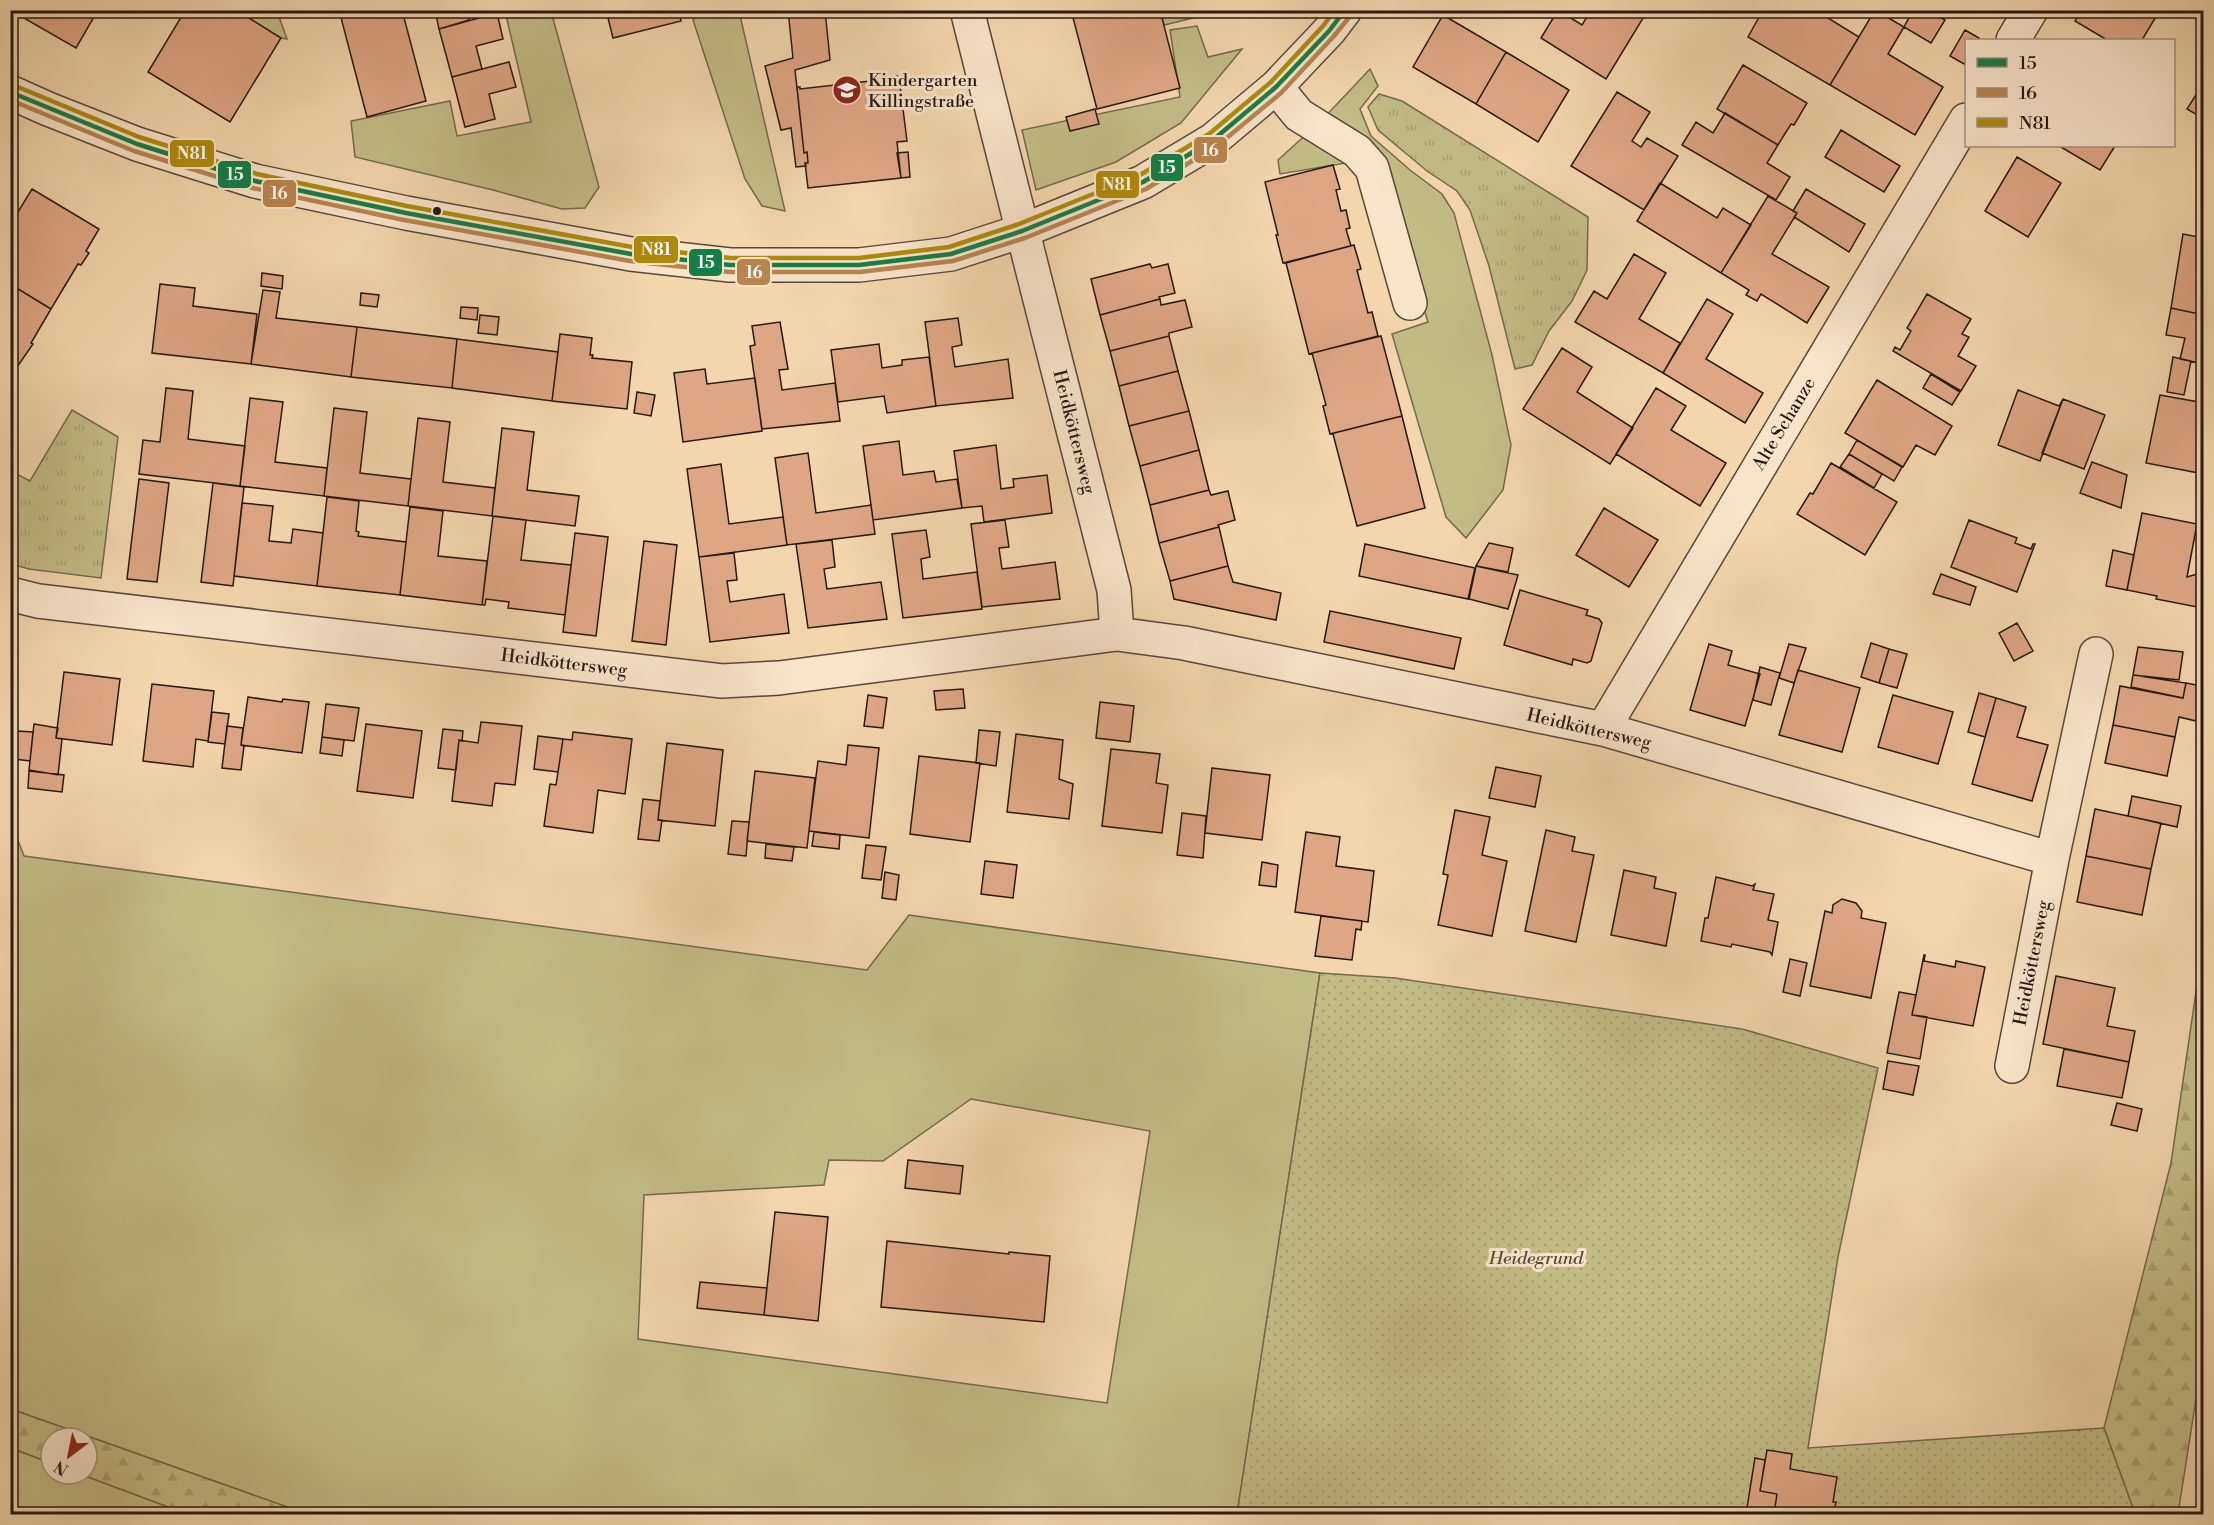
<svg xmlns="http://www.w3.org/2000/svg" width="2214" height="1525" font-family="'Libre Bodoni',serif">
  <defs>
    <pattern id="forest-firs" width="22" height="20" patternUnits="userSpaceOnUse" patternTransform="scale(1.5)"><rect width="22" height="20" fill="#c2bc85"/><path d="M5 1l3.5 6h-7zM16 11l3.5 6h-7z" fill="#a7a172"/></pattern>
    <pattern id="park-tufts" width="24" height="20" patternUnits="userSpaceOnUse" patternTransform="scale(1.5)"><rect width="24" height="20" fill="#c2bc85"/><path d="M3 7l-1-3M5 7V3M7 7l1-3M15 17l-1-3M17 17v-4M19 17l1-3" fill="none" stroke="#a7a172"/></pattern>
    <pattern id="garden-dots" width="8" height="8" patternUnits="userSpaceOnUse" patternTransform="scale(1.5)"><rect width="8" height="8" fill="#c2bc85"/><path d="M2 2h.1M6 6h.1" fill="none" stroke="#a7a172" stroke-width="1.8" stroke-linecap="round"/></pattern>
  </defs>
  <rect width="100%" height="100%" fill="#f3d6ac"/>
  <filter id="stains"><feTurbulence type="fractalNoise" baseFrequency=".00333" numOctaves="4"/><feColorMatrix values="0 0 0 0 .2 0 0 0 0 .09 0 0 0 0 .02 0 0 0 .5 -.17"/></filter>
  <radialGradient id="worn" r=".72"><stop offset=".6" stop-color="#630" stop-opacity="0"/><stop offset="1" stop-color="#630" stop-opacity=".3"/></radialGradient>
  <!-- grass -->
  <path fill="#c2bc85" stroke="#746a4c" stroke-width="1.5" fill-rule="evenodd" d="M702 10 739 11 785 211 762 206 745 179 693 20Z
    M1226 10 1164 25 1160 11Z
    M236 11H277L287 39 281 38Z
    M505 11H551L599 187 585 208 562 209 493 190 355 157 351 121 450 101 457 136 531 122Z
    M1197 26 1208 57 1242 49 1181 123 1116 162 1036 190 1022 130 1180 97 1170 30Z
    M1370 69 1378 86 1360 109 1371 136 1410 170 1442 194 1454 213 1492 355 1511 445 1503 490 1466 538 1446 517 1392 334 1428 322 1376 158 1280 174 1278 160 1320 122Z
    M10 820 24 856 867 970 909 915 1320 973 1237 1514H307L11 1409ZM971 1099 1150 1131 1107 1403 638 1339 644 1195 824 1185 829 1160 883 1161Z
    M10 1448 51 1463V1474H80L187 1514H11Z"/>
  <!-- forest -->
  <path fill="url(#forest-firs)" stroke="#746a4c" stroke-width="1.5" d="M2203 944V1354L2178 1514H2135L2104 1428 2171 1163Z
    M10 1409H11L307 1514H187L80 1474H87V1438H51V1463L11 1448Z"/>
  <!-- park -->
  <path fill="url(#park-tufts)" stroke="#746a4c" stroke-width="1.5" d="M1379 94 1402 101 1588 217 1587 270 1572 301 1549 331 1532 365 1515 369 1489 266 1470 210 1457 191 1427 171 1378 130 1368 107Z
    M72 410 118 437 101 578 29 569 11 564V471L30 481Z"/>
  <!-- garden -->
  <path fill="url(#garden-dots)" stroke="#746a4c" stroke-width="1.5" d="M1320 973 1395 978 1742 1029 1878 1068 1838 1257 1808 1448 2104 1428 2135 1514H1237Z"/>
  <!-- building -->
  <path fill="#dfa684" stroke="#251913" stroke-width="1.5" d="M10 10H98L76 48Z
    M176 10H236L281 38 230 122 148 72 183 14Z
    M339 10H402L426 101 367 117Z
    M435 10H467L469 20 439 29Z
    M606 10H679L681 21 613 38Z
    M788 10H825L830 60 795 70 804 153 807 152 808 163H805L806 166 796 167 791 128 781 130 765 66 793 58Z
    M1071 10H1160L1180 88 1097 109Z
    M1558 10 1582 25 1591 10H1648L1606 79 1541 38Z
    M1763 10H1815L1859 37 1830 85 1748 37Z
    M1875 10 1904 27 1888 54 1943 87 1915 135 1830 85Z
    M1913 10H1928L1945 20 1931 43 1904 27Z
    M2082 10H2160L2142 40H2107L2075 21Z
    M497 13 503 39 476 46 482 69 452 77 439 29Z
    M1443 15 1506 52 1476 104 1413 67Z
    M1965 30 1979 38 1978 40H1966V60L1964 64 1950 56Z
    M1506 52 1569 90 1538 142 1476 104Z
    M509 62 516 87 489 94 495 119 465 127 452 77Z
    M1743 65 1807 103 1794 125 1791 124 1778 145 1717 109Z
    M897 76 899 77 907 141 897 142 901 178 808 188 805 163H808L807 152 804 153 797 87H800V89L897 78Z
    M2204 82V119L2187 109Z
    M1617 92 1650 112 1632 141 1641 147 1647 138 1678 156 1644 210 1571 166Z
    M1095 109 1099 124 1070 131 1066 117Z
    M1725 113 1778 145 1767 163 1790 177 1776 200 1682 145 1696 122 1713 133Z
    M1841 130 1900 166 1884 192 1825 157Z
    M2059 146H2115L2100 170Z
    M908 152 910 177 901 178 897 153Z
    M2017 157 2061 183 2028 237 1985 211Z
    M1333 165 1340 189 1336 190 1341 211 1346 210 1350 228 1346 229 1351 246 1283 263 1276 235H1278L1265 182Z
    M1660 183 1717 218 1723 208 1751 225 1721 273 1637 221Z
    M32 189 99 229 86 251 89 253 81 265 78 264 51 309 10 284V225Z
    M1806 189 1865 224 1849 252 1794 217 1797 213 1793 211Z
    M1768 196 1797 213 1772 254 1829 287 1807 323 1761 294 1757 301 1746 295 1749 290 1721 273Z
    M2183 234 2204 238V315L2171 308Z
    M1354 245 1361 269 1357 270 1368 313 1372 312 1378 336 1309 354 1286 263Z
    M1634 254 1666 273 1639 319 1680 343 1663 373 1575 322 1594 291 1607 299Z
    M1150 264 1152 268 1168 264 1175 293 1159 297 1160 299 1100 315 1091 279Z
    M262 273 283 276 282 289 261 286Z
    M10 284 51 309 31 343 33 344 10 377Z
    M160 284 195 288 193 306 257 314 251 364 152 353Z
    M263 290 280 292 276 318 357 327 351 377 251 364Z
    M361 293 379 295 377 307 360 305Z
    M1927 294 1971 319 1962 334 1969 337 1958 356 1976 366 1961 391 1893 351 1895 347 1900 350 1911 331 1907 328Z
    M1160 299 1161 305 1185 300 1192 327 1169 333V336L1110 351 1100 315Z
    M1707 299 1733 314 1706 359 1763 393 1745 423 1663 373Z
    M461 307 478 308 477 320 460 318Z
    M2171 308 2204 315V364L2180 359 2185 338 2166 335Z
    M480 315 499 317 497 335 478 333Z
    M958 318 962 345 952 347 955 367 1008 359 1013 398 936 406 925 322Z
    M780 322 788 369 779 370 782 390 835 383 840 421 762 429 750 346 755 345 752 326Z
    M357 327 457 339 452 388 351 377Z
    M560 334 592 338 590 355H593L592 358 632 362 627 409 552 401Z
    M1169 336 1178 371 1119 386 1110 351Z
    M1381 336 1402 416 1330 434 1323 406 1326 405 1312 353Z
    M457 339 558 352 552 401 452 388Z
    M879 344 882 368 902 365V360L929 357 936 406 887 413 884 396 838 402 831 350Z
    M1562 348 1592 367 1577 392 1633 428 1610 464 1523 409Z
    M2173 357 2191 361 2184 395 2167 392Z
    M705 369 707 384 755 378 762 431 683 442 674 373Z
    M1178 371 1189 411 1129 426 1119 386Z
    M1931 374 1960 392 1952 405 1923 388Z
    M1877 380 1952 426 1935 455 1916 445 1903 467 1845 433Z
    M166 388 193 391 188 439 245 446 240 486 139 474 143 440 160 442Z
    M1656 388 1686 406 1671 430 1726 463 1700 506 1616 454Z
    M2018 390 2059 406 2063 399 2040 461 1998 445Z
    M637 392 655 395 651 416 634 413Z
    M2160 395 2204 403V474L2146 463Z
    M250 398 283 402 275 462 327 468 324 496 240 486Z
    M2063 399 2105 415 2084 469 2042 453Z
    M334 408 367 412 360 473 411 479 408 506 324 496Z
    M1189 411 1199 450 1140 466 1129 426Z
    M1402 416 1425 508 1357 526 1333 434H1330Z
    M418 418 450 422 443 482 495 488 492 516 408 506Z
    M502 428 534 432 527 490 579 496 575 526 492 516Z
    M1857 440 1902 467 1894 481 1849 454Z
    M899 441 903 475 934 471 936 482 957 479 962 508 873 520 863 446Z
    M996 445 1001 489 1014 487 1013 479 1047 475 1052 513 984 522 982 506 962 508 954 451Z
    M1199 450 1209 490 1150 505 1140 466Z
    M808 453 816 513 871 505 875 534 787 545 775 458Z
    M1849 454 1882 474 1874 488 1840 467Z
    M2092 462 2127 475 2121 508 2080 493Z
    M1831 463 1897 502 1865 555 1797 514 1810 493 1813 494Z
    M721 464 729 524 783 517 787 545 699 557 687 469Z
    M139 479 169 483 157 582 127 579Z
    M213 483 244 487 233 586 201 582Z
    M1209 490 1211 495 1228 491 1235 520 1218 525 1219 527 1159 543 1150 505Z
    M327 497 359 501 356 531 359 532 358 536 406 542 400 595 317 586Z
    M242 503 273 506 269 541 291 543 293 529 323 533 317 586 234 576Z
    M410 507 443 511 438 556 487 561 482 605 400 595Z
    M1604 508 1658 540 1629 587 1576 555Z
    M2142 513 2197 524 2187 577 2204 572V601L2198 603 2197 607 2156 599 2157 596 2127 590Z
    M493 516 526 520 521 560 571 565 565 615 508 608 509 602 486 599 485 605H482Z
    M1005 520 1009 547 999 548 1002 569 1055 562 1060 599 982 607 971 524Z
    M1969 520 2017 538 2015 543 2031 549 2033 544H2035L2017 592 1951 567Z
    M1219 527 1228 566 1170 581 1159 543Z
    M926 530 930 557 921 559 923 579 977 572 982 609 903 618 892 534Z
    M575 533 608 537 596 636 563 632Z
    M832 540 835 567 824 569 827 589 881 582 887 619 808 628 796 544Z
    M644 541 677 545 666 645 632 641Z
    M1489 543 1513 548 1508 572 1476 566Z
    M1365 544 1475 568 1468 599 1359 576Z
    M2113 550 2134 555 2127 590 2106 586Z
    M734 553 737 580 727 581 730 602 784 594 789 633 710 642 699 557Z
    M1228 566 1233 582 1281 593 1276 620 1174 599 1170 581Z
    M1476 566 1518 575 1508 609 1469 599Z
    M1941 574 1976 587 1970 605 1933 594Z
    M1520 590 1588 610 1586 615 1599 619 1602 623 1591 661 1587 663 1573 659 1572 665 1504 645Z
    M1330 611 1461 638 1454 669 1324 642Z
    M2017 623 2033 651 2014 661 1999 633Z
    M1871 643 1889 649 1879 683 1861 677Z
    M1709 644 1732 651 1728 665 1760 674 1745 726 1690 710Z
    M1789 644 1806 648 1794 683 1779 678Z
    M2138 647 2183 652 2179 680 2133 675Z
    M1889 649 1907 654 1897 688 1879 683Z
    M1760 667 1780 673 1771 705 1753 700Z
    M1798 670 1860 688 1842 752 1779 735Z
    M64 672 120 679 112 745 56 738Z
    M2133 675 2186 683 2183 698 2131 687Z
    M2186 683 2202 686 2196 721 2179 717 2175 737 2113 725 2120 686 2183 698Z
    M152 684 214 691 208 741 196 739 193 767 143 761Z
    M963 689 965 708 936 710 934 691Z
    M1979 693 1996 698 1985 737 1968 732Z
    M868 695 887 698 883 728 864 726Z
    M1893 695 1953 712 1938 764 1878 747Z
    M248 697 282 702 283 699 309 702 302 753 241 745Z
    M1996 698 2026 707 2017 737 2048 745 2032 801 1972 784Z
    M1100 702 1134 706 1130 742 1096 738Z
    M326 704 359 708 354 741 322 737Z
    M212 712 229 714 225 744 208 742Z
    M481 722 522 726 515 785 495 783 492 806 452 801 459 740 478 743Z
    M34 724 58 728 56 738 62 739 58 775 29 770Z
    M366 724 422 731 413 798 357 791Z
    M2113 725 2175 737 2167 776 2105 763Z
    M227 726 243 728 241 745 244 746 241 770 222 768Z
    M443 729 463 731 462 741 459 740 456 770 438 768Z
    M979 730 1000 732 996 766 976 763Z
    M17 731 33 732 30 761 14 759Z
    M573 732 632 739 625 794 598 790 593 833 544 826 550 784 556 785 563 739 572 740Z
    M1016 734 1063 740 1059 779 1073 784 1069 819 1007 812Z
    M538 736 563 739 558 772 534 769Z
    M322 737 344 740 342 756 320 753Z
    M667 743 723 750 715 826 658 820Z
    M848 745 879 748 869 838 809 831 818 761 846 765Z
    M1111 749 1160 754 1156 783 1168 785 1162 833 1102 826Z
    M919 756 980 763 970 842 910 834Z
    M1496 767 1541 776 1535 807 1489 798Z
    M1212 768 1270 775 1262 840 1205 833Z
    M29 771 64 775 62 792 28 788Z
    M755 771 815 778 807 848 747 841Z
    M2132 796 2181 806 2177 827 2128 816Z
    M643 799 660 801 658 820H662L659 841 638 839Z
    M2095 809 2161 823 2151 869 2086 856Z
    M1455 810 1490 817 1482 855 1507 861 1492 936 1438 925 1448 875 1443 874Z
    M1182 813 1206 816 1203 858 1177 855Z
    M732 821 749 822 746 856 728 854Z
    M1546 830 1575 837 1572 851 1594 855 1576 942 1525 931Z
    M814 832 840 835 839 849 812 846Z
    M1306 832 1340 837 1336 866 1374 871 1368 922 1295 912Z
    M766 844 794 847 792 861 765 858Z
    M866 845 886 847 881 880 862 878Z
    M2086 856 2151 869 2142 915 2077 902Z
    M985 861 1017 865 1013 898 981 894Z
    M1262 862 1278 865 1276 887 1259 885Z
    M1624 870 1656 877 1654 888 1676 893 1666 946 1611 935Z
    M885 872 899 875 896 900 882 898Z
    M1716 877 1752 886 1755 884 1753 890 1774 894 1768 920 1778 922 1772 955 1770 952 1732 944 1731 947 1701 941 1705 918H1708Z
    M1842 899 1856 903 1862 911 1861 918 1886 923 1871 998 1810 986 1825 911 1832 913 1833 905Z
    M1321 916 1362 921 1361 930 1356 929 1352 960 1315 956Z
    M1924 955H1925L1924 961 1955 967 1956 961 1985 967 1973 1026 1912 1015Z
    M1790 959 1807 963 1800 996 1783 992Z
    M2056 976 2115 988 2107 1026 2135 1031 2129 1062 2043 1044Z
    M1899 992 1916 995 1912 1015 1927 1017 1920 1059 1887 1053Z
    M2064 1049 2129 1062 2122 1098 2057 1086Z
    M1888 1061 1919 1066 1913 1095 1883 1089Z
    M2117 1103 2142 1109 2137 1131 2111 1125Z
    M908 1160 963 1166 960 1194 905 1188Z
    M775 1212 828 1217 818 1321 764 1315Z
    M887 1241 1009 1254V1252L1050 1256 1044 1322 881 1307Z
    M700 1282 767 1288 764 1315 697 1308Z
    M1767 1450 1792 1454 1790 1469 1837 1477 1833 1502H1836L1834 1514H1774L1777 1494 1760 1491Z
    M1755 1458 1765 1460 1760 1491 1777 1494 1774 1514H1746Z"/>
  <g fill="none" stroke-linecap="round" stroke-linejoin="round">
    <!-- minor casing -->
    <g stroke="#584839" stroke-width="36">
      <path id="minor" d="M967 10C1015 204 1065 396 1114 590L1117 634
        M2013 40 2031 10
        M1276 87 1299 115 1357 151 1372 168 1410 303
        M10 92 48 109 137 144 255 181 406 213 631 254 730 265H859L951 254 1022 231 1143 182 1213 140 1276 87 1329 31 1345 10
        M10 594 38 601 722 681 779 678 1117 634 1184 643 1603 729 2052 859 2096 654
        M1603 729 1966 120
        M2012 1066 2052 859"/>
    </g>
    <!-- minor -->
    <use href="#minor" stroke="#f7e4c9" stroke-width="33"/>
    <!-- bus-1 casing -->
    <g stroke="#f7e4c9" stroke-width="9">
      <path id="bus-1" d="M10 92 137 144 255 181 406 213 631 254 730 265H859L951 254 1022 231 1143 182 1213 140 1276 87 1329 31 1345 10"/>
    </g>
    <!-- bus-2 casing -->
    <g stroke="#f7e4c9" stroke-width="9">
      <path id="bus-2" d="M10 100 134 151 253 188 404 220 630 261 730 272H860L953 261 1025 238 1146 189 1217 146 1281 93 1334 36 1351 15"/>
    </g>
    <!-- bus-3 casing -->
    <g stroke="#f7e4c9" stroke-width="9">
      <path id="bus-3" d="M13 85 139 137 257 174 407 206 632 247 730 258H859L949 247 1019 224 1140 175 1209 134 1271 82 1323 26 1335 10"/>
    </g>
    <!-- bus-1 -->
    <use href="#bus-1" stroke="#137e48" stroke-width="4.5"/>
    <!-- bus-2 -->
    <use href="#bus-2" stroke="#b9844e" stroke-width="4.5"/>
    <!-- bus-3 -->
    <use href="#bus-3" stroke="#b08a0b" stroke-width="4.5"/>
  </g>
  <!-- icons -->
  <defs>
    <g id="school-disc" transform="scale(1.5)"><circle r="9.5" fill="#8f2418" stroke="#f7e4c9"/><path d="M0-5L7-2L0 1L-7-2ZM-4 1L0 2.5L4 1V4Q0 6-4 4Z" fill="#fff"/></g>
  </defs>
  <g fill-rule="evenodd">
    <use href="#school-disc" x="847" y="90"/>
  </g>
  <!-- markers -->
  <circle fill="#251913" stroke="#f7e4c9" stroke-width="2" cx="437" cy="211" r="5"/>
  <g text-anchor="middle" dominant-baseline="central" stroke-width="6" stroke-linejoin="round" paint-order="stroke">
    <!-- poi labels -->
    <g font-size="18" fill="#251913" stroke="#f7e4c9" text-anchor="start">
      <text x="868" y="80">Kindergarten<tspan x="868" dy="21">Killingstraße</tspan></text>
    </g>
    <!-- street labels -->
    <g font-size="18" fill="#251913" stroke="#f7e4c9">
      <text transform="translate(1784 424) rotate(-59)">Alte Schanze</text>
      <text transform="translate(1074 432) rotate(76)">Heidköttersweg</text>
      <text transform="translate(564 663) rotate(7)">Heidköttersweg</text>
      <text transform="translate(1589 729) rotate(13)">Heidköttersweg</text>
      <text transform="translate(2032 963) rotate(-79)">Heidköttersweg</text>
    </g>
    <!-- park labels -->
    <g font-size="18" font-style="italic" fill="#544a35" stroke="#f7e4c9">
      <text x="1536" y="1258">Heidegrund</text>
    </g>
  </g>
  <g stroke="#f7e4c9" stroke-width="2">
    <rect x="1193" y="136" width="35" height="28" rx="6" fill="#b9844e"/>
    <rect x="169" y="139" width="46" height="29" rx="6" fill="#b08a0b"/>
    <rect x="1150" y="153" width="34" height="29" rx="6" fill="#137e48"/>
    <rect x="217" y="160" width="35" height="29" rx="6" fill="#137e48"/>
    <rect x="1095" y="170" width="45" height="29" rx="6" fill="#b08a0b"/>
    <rect x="262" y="179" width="35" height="29" rx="6" fill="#b9844e"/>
    <rect x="633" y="235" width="46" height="29" rx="6" fill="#b08a0b"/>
    <rect x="688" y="248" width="35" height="29" rx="6" fill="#137e48"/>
    <rect x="736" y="258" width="35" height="28" rx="6" fill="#b9844e"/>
  </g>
  <g font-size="16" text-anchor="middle" font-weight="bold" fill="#fff">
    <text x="1210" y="156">16</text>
    <text x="192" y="159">N81</text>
    <text x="1167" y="173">15</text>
    <text x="235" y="180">15</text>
    <text x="1117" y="190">N81</text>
    <text x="279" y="199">16</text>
    <text x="656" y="255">N81</text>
    <text x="706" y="268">15</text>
    <text x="754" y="278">16</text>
  </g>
  <!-- margin -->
  <rect width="2214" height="1525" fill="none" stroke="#f3d6ac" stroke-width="36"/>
  <rect x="12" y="12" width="2190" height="1501" fill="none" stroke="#251913" stroke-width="3"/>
  <rect x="18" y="18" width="2178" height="1489" fill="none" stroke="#251913" stroke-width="1.5"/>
  <!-- legend -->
  <rect x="1965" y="39" width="210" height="108" fill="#f7e4c9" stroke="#a39380" stroke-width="1.5"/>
  <rect x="1977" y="58" width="30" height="9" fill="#137e48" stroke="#a39380" stroke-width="1.5"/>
  <text x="2019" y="69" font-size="18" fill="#251913">15</text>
  <rect x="1977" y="88" width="30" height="9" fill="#b9844e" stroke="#a39380" stroke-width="1.5"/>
  <text x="2019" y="99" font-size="18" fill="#251913">16</text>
  <rect x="1977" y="118" width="30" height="9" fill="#b08a0b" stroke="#a39380" stroke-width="1.5"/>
  <text x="2019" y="129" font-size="18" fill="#251913">N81</text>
  <!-- north arrow -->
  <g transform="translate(69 1456) rotate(212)"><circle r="28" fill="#f7e4c9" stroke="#a39380" stroke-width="1.5"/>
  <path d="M0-4.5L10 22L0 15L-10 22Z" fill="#8f2418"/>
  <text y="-9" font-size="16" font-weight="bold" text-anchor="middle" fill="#251913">N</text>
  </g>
  <rect width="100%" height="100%" filter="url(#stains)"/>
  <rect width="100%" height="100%" fill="url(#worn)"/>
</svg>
